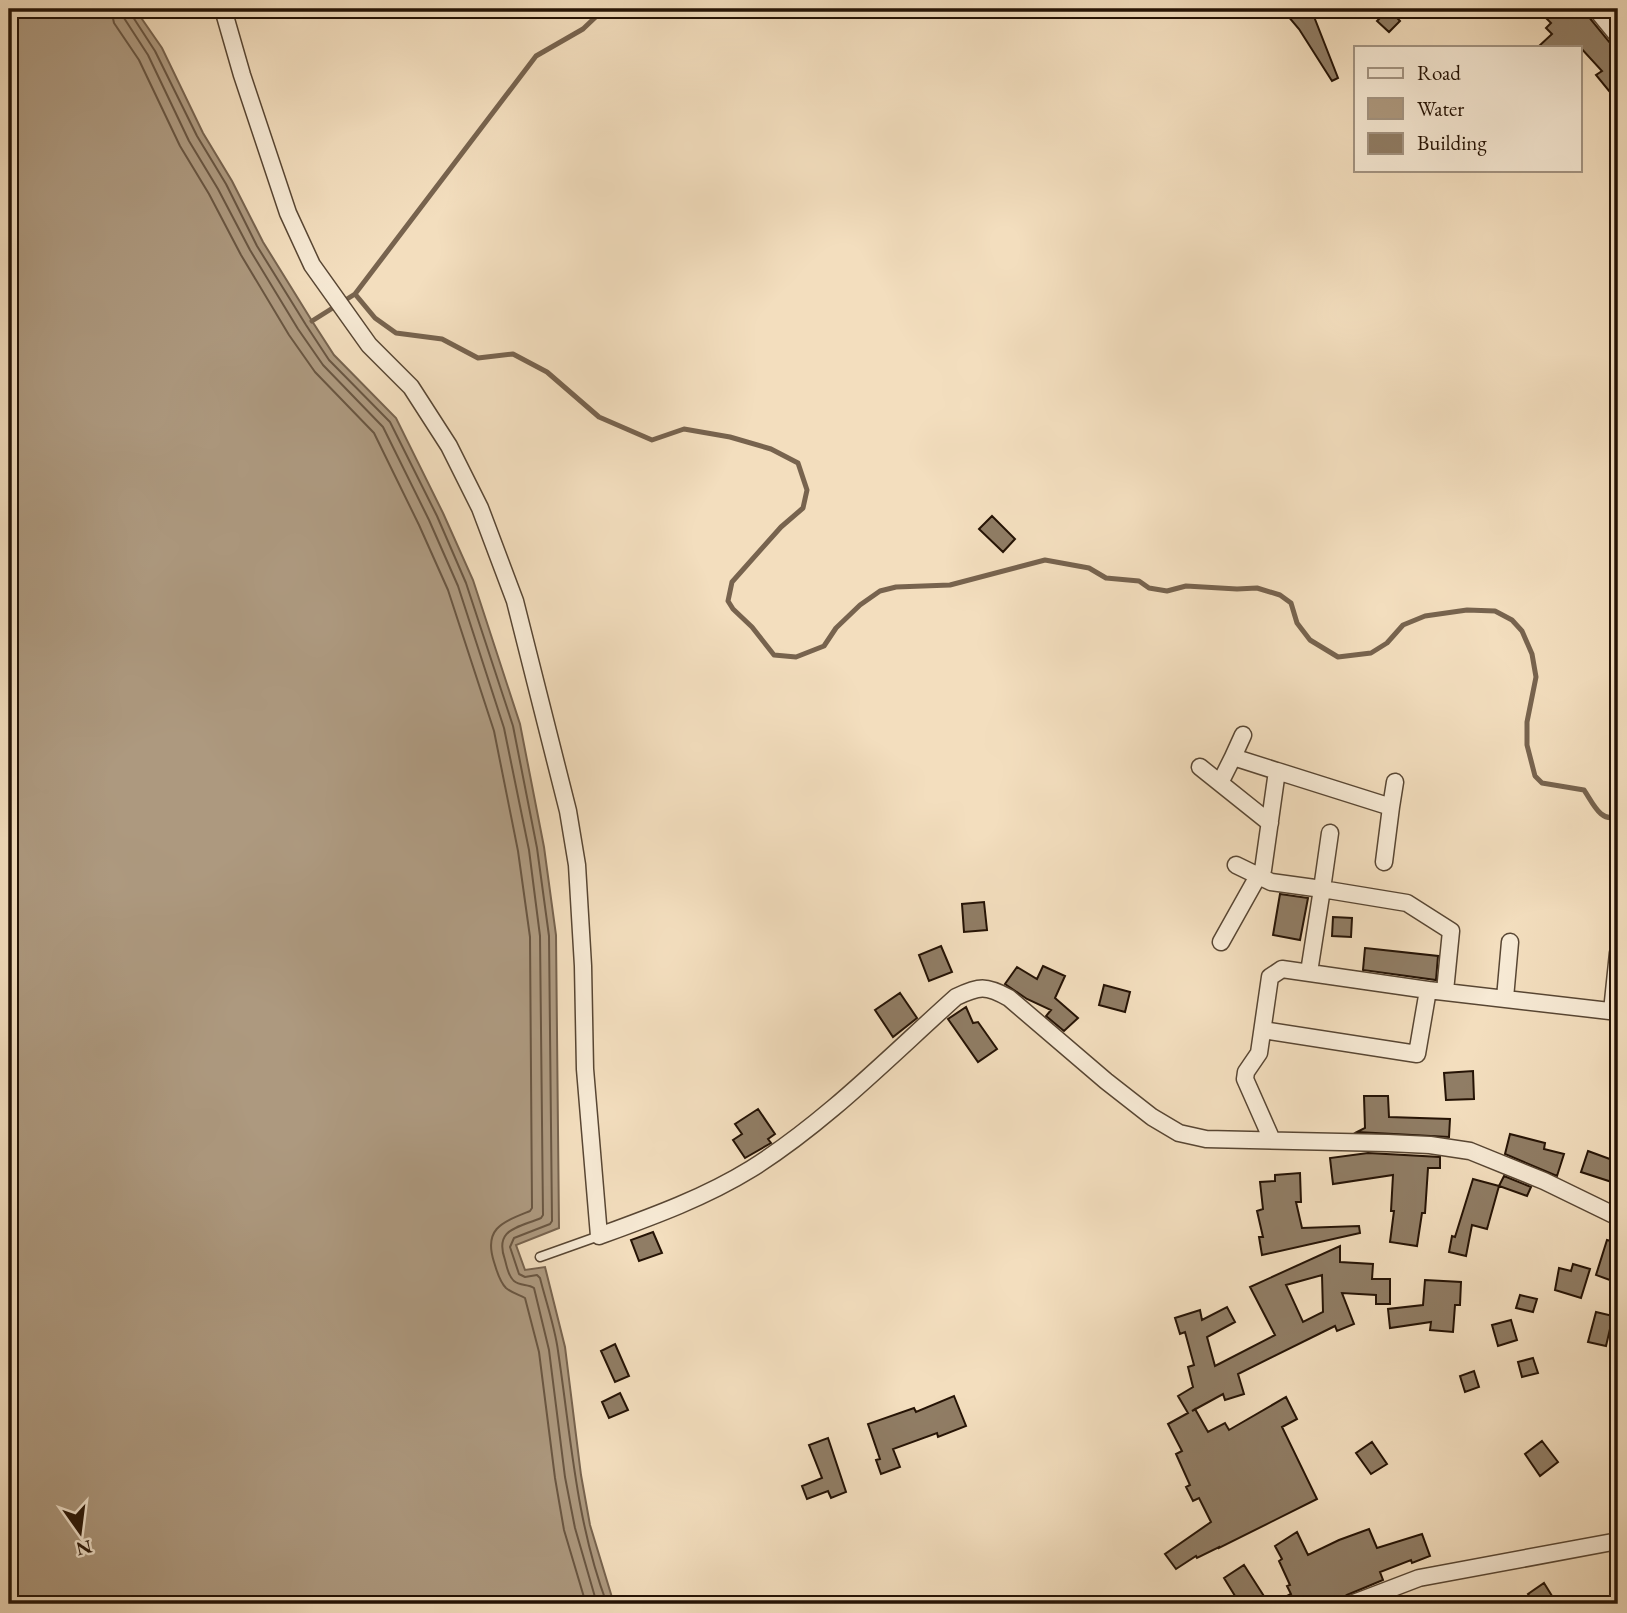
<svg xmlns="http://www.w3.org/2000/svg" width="1627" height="1613" font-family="'EB Garamond',serif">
  <rect width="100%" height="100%" fill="#f3debe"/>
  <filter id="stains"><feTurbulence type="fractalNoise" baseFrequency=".00286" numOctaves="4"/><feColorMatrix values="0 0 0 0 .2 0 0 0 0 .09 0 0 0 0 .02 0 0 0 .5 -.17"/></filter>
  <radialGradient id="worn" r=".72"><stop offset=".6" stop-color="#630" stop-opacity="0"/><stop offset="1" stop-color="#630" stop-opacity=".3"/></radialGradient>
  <!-- water -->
  <path fill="#ad997f" stroke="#77634e" stroke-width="2" d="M9 9H135L162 48 203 133 232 181 263 242 312 321 334 355 396 418 443 513 473 580 520 724 544 847 556 935 559 1228 516 1245 525 1270 545 1267 565 1347 581 1475 590 1525 614 1604H9Z"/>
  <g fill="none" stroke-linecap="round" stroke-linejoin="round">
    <!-- shore -->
    <path stroke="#695642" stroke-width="2" d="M111 9 114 23 139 60 180 146 209 194 241 255 289 335 315 372 374 433 419 525 448 590 494 731 518 851 530 937 532 1208 530 1211C503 1222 483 1228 494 1262 497 1271 499 1281 506 1288 512 1293 520 1295 525 1298L539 1352 555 1478 564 1530 586 1604
      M122 9 124 18 148 55 189 141 218 189 250 250 298 329 323 365 383 427 429 520 458 586 504 728 529 850 540 936 543 1215 541 1218C517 1228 494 1229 505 1260 507 1267 508 1276 514 1281 520 1286 528 1284 534 1288L549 1350 565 1477 575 1528 597 1604
      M131 9V14L155 51 197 136 226 184 257 246 306 325 329 360 390 422 437 516 466 583 513 726 537 848 549 936 552 1221 550 1224 514 1238 510 1247 519 1274 525 1277 537 1275 540 1278C546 1302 555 1327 558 1351 571 1437 576 1522 607 1604"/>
    <!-- stream -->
    <path stroke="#77634e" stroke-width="5" d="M355 294 375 318 396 333 442 339 478 358 513 354 547 372 599 417 652 440 684 429 730 437 771 449 798 463 807 490 803 508 781 527 732 582 728 601 733 609 752 627 774 655 796 657 824 646 836 628 860 605 880 591 896 587 950 585 1045 560 1089 568 1106 578 1139 581 1149 588 1167 591 1186 586 1237 589 1257 588 1280 595 1291 603 1297 623 1310 640 1338 657 1371 653 1387 643 1403 625 1425 616 1467 610 1495 611 1512 620 1522 631 1532 654 1536 677 1527 722V745L1535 776 1542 783 1584 790C1593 803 1601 824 1618 816
      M312 321 355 294 536 56 583 29 604 9"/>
  </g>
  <!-- building -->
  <path fill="#907d65" stroke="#251305" stroke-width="2" fill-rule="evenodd" d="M1282 9H1311L1338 78 1332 81 1299 29Z
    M1389 9 1400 21 1389 32 1377 21Z
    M1537 9H1586L1588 16 1610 43 1618 46V102L1596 75 1602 71 1580 47H1538L1552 34 1546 28 1551 23Z
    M992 516 1015 539 1003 552 979 529Z
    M1280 894 1308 898 1300 940 1273 935Z
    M984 902 987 930 964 932 962 904Z
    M1333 917 1352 918 1351 937 1332 936Z
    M941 946 952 972 929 981 919 955Z
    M1365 948 1438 956 1436 980 1363 970Z
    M1043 966 1065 976 1055 998 1078 1018 1064 1031 1046 1016 1051 1010 1027 999 1005 984 1017 967 1037 979Z
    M1104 985 1130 992 1125 1012 1099 1005Z
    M900 993 917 1018 893 1037 875 1010Z
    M966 1007 973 1023 978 1022 997 1049 978 1062 948 1019Z
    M1473 1071 1474 1099 1446 1100 1444 1073Z
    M1364 1096H1388L1389 1117 1450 1119 1449 1137 1357 1132 1365 1128Z
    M758 1109 775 1134 768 1139 771 1143 745 1158 733 1140 742 1134 735 1124Z
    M1510 1134 1545 1143 1544 1149 1564 1154 1557 1176 1505 1154Z
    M1588 1151 1618 1162V1184L1581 1172Z
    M1368 1153 1440 1157V1168H1428L1425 1213H1422L1417 1246 1390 1242 1394 1211H1391L1393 1175 1333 1184 1330 1158Z
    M1300 1173 1301 1202H1296L1302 1228 1359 1226 1360 1233 1262 1255 1259 1237H1263L1257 1211 1263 1209 1260 1182 1275 1181V1175Z
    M1504 1176 1531 1187 1527 1196 1499 1186Z
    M1473 1179 1499 1186 1487 1229 1472 1225 1466 1256 1449 1252 1452 1236 1455 1237Z
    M653 1232 662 1253 639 1261 631 1240Z
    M1607 1240 1618 1243V1283L1596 1275Z
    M1340 1246V1262L1373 1264 1372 1279H1390V1304H1376V1295L1342 1293 1354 1324 1337 1331 1335 1326 1238 1374 1244 1394 1225 1400 1223 1394 1192 1411 1195 1409 1208 1432 1225 1423 1229 1430 1286 1397 1297 1419 1282 1427 1317 1499 1219 1548V1547L1197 1558 1196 1556 1176 1569 1165 1554 1211 1522 1199 1498 1193 1501 1186 1487 1190 1485 1176 1454 1182 1451 1168 1424 1188 1413 1178 1396 1193 1387 1188 1367 1194 1365 1185 1332 1180 1334 1175 1318 1200 1310 1202 1320 1227 1307 1235 1322 1207 1337 1215 1366 1275 1335 1250 1287ZM1322 1275 1323 1312 1303 1322 1286 1285Z
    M1573 1264 1590 1269 1581 1298 1555 1290 1559 1268 1571 1271Z
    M1425 1280 1461 1282 1460 1305H1455L1453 1332 1430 1330 1431 1322 1390 1328 1388 1309 1423 1305Z
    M1520 1295 1537 1299 1533 1312 1516 1308Z
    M1596 1312 1613 1316 1606 1346 1588 1342Z
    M1511 1320 1517 1340 1498 1346 1492 1325Z
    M615 1344 629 1376 615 1382 601 1351Z
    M1533 1358 1538 1373 1522 1377 1518 1362Z
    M1474 1371 1479 1387 1465 1392 1460 1376Z
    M620 1393 628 1410 609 1418 602 1402Z
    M954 1396 966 1426 938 1437 937 1433 893 1449 900 1467 881 1474 876 1460 880 1459 868 1424 914 1408 916 1412Z
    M828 1438 846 1492 831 1498 828 1491 807 1499 802 1486 822 1478 809 1445Z
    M1542 1441 1558 1462 1540 1476 1525 1454Z
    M1372 1442 1387 1464 1371 1474 1356 1453Z
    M1369 1529 1377 1548 1422 1534 1430 1556 1412 1563 1411 1560 1380 1572 1383 1580 1347 1595 1342 1598 1341 1604H1271L1291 1594 1287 1586 1290 1585 1279 1561 1282 1559 1275 1546 1297 1532 1308 1555 1339 1540Z
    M1244 1565 1269 1604H1240L1224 1578Z
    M1544 1583 1557 1604H1535L1528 1594Z"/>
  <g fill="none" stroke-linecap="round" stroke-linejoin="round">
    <!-- service casing -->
    <g stroke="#584633" stroke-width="11">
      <path id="service" d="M540 1257 599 1236"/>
    </g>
    <!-- minor casing -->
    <g stroke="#584633" stroke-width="19">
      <path id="minor" d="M223 9 242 75 288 213 312 265 369 345 411 387 449 446 480 508 515 601 568 811 577 865 583 966 585 1069 599 1236C651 1217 704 1198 751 1169 826 1122 890 1056 956 997 979 986 986 985 1009 998L1106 1081 1152 1117 1179 1133 1206 1139 1388 1143 1430 1145 1470 1151 1544 1181 1618 1217
        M1596 9 1618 36
        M1233 757 1243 735
        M1200 767 1220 783
        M1391 807 1395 782
        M1270 823 1220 783 1233 757 1277 771
        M1330 833 1322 889 1407 903 1451 931 1445 991
        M1236 865 1271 882 1322 889 1309 972
        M1221 942 1258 876 1263 870 1277 771 1391 807 1384 862
        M1505 998 1510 942
        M1612 1011 1618 953
        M1263 1030 1417 1054 1428 990
        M1272 1140 1245 1079 1246 1072 1259 1053 1270 977 1282 969 1428 990 1618 1012
        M1351 1604 1419 1578 1618 1541"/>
    </g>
    <!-- service -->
    <use href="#service" stroke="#f7ead5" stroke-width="8"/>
    <!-- minor -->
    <use href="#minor" stroke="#f7ead5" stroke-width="16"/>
  </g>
  <!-- margin -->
  <rect width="1627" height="1613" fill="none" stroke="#f3debe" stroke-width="35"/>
  <rect x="10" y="10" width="1606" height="1592" fill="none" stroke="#251305" stroke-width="3.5"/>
  <rect x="18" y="18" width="1592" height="1578" fill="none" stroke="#251305" stroke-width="2"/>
  <!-- legend -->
  <rect x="1354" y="46" width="228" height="126" fill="#f7ead5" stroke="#a39482" stroke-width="2"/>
  <rect x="1368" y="68" width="35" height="10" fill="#f7ead5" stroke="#a39482" stroke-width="2"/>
  <text x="1417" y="80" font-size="21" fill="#251305">Road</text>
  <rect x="1368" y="98" width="35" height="21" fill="#ad997f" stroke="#a39482" stroke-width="2"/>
  <text x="1417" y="116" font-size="21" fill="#251305">Water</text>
  <rect x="1368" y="133" width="35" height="21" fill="#907d65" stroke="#a39482" stroke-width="2"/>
  <text x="1417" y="150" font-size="21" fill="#251305">Building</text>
  <!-- north arrow -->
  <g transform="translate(80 1532) rotate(166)" stroke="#f7ead5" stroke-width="5" paint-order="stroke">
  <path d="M0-5L12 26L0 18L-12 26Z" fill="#251305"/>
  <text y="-10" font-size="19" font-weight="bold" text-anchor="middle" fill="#251305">N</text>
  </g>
  <rect width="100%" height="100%" filter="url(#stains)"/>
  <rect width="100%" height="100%" fill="url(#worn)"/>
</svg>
